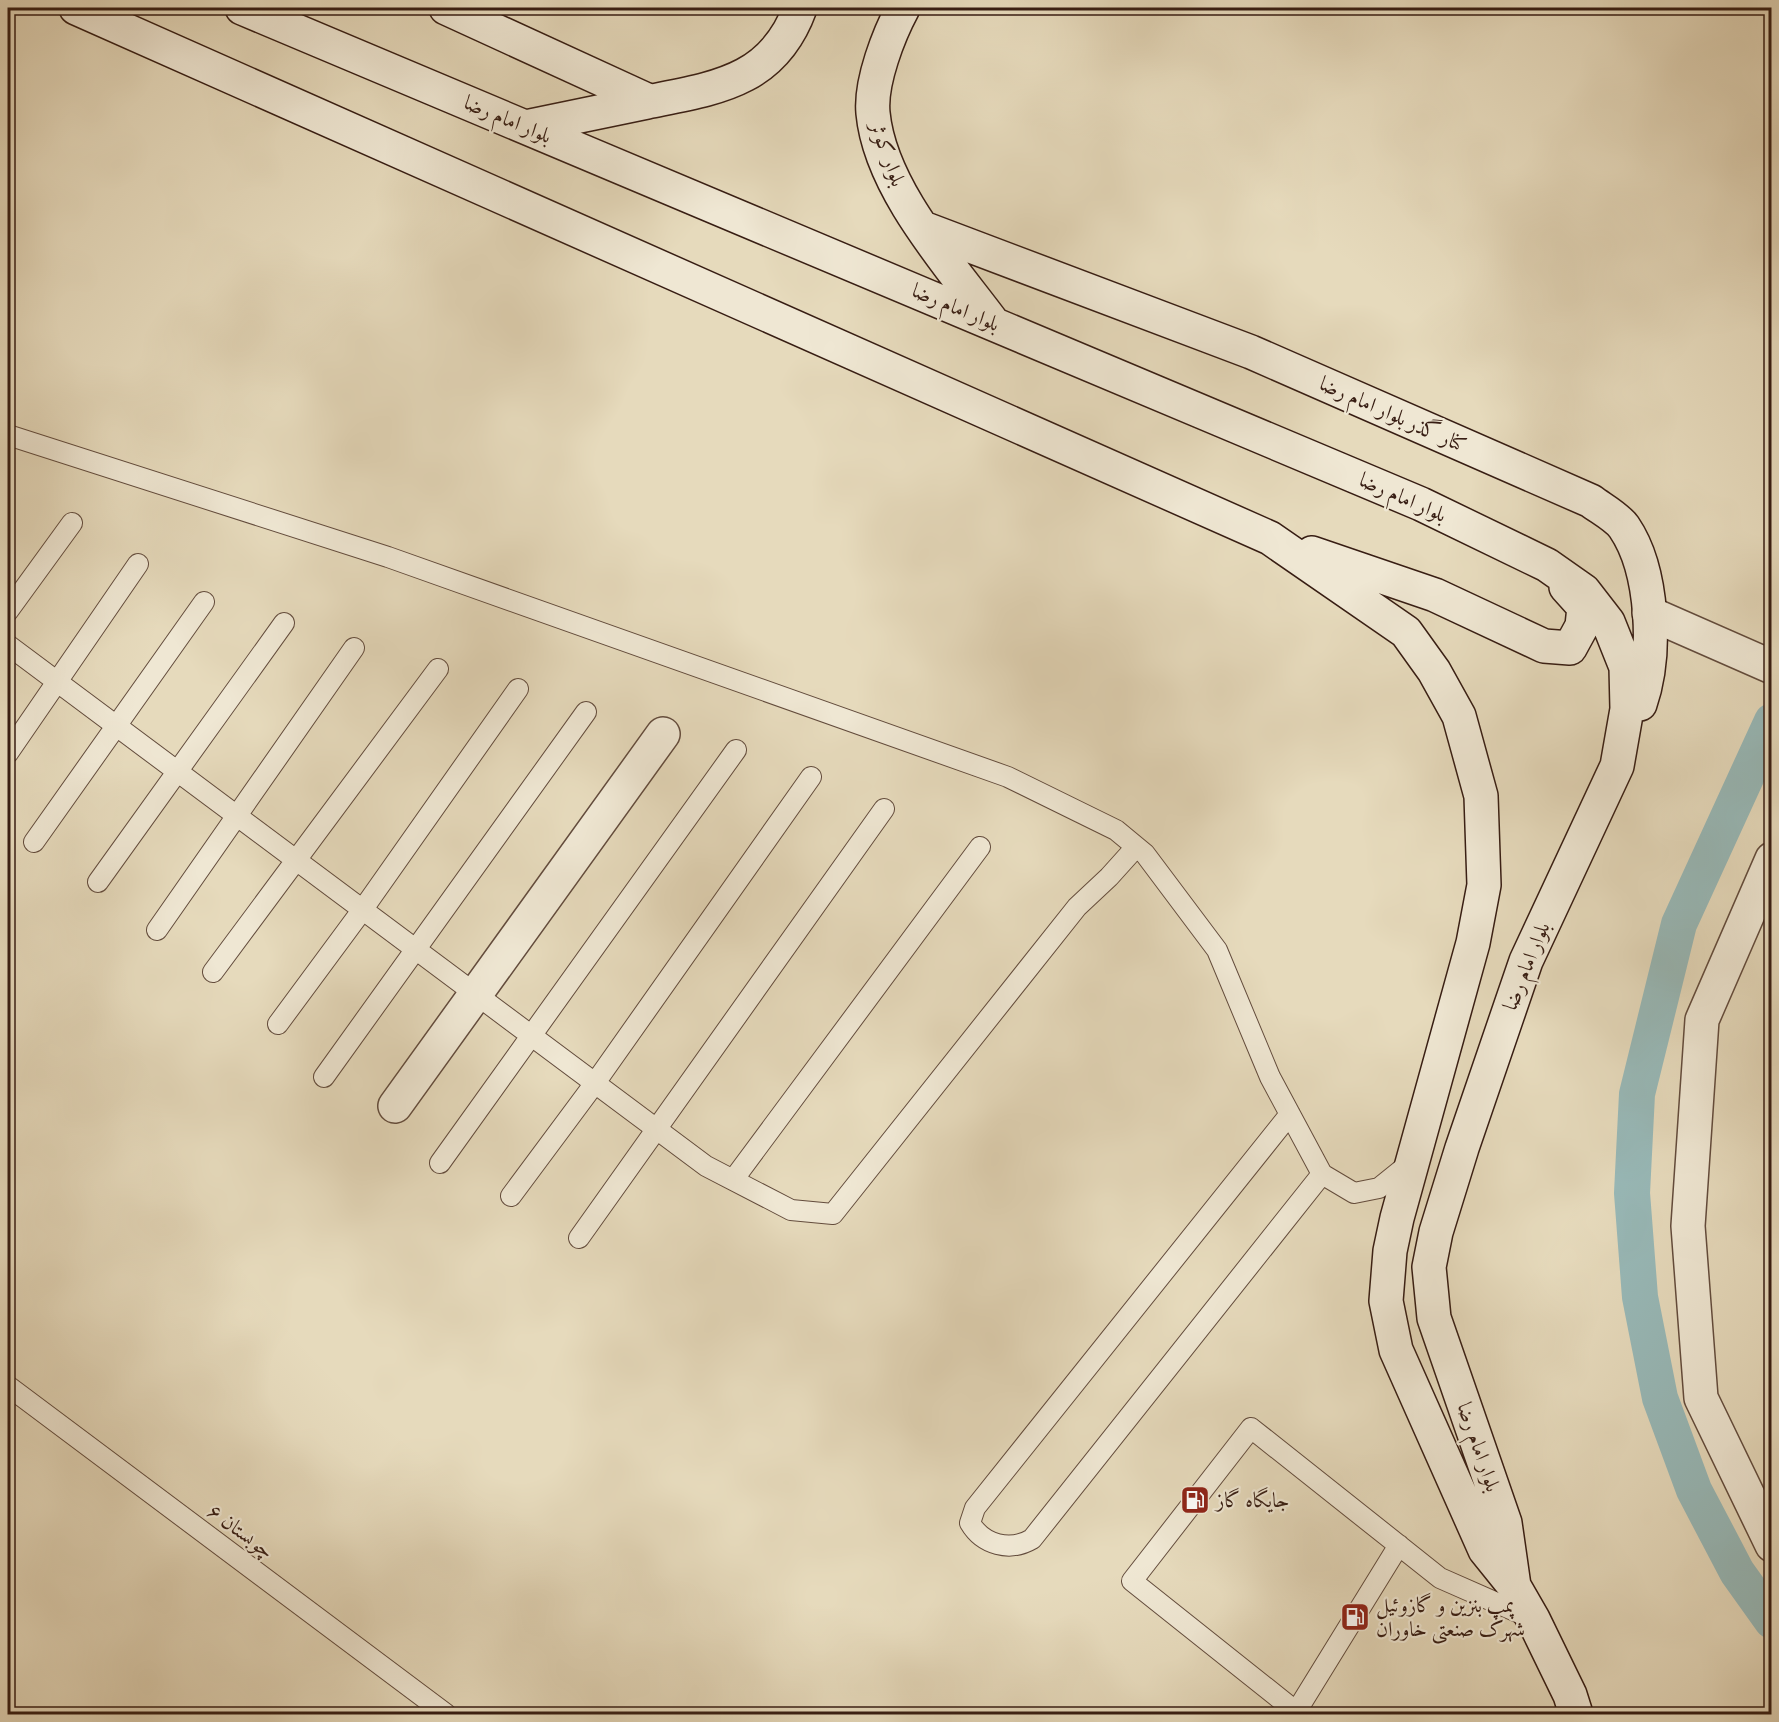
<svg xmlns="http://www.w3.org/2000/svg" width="1779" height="1722" font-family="'IM FELL Great Primer',Amiri,serif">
  <rect width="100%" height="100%" fill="#e6dabc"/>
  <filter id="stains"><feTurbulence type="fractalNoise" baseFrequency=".00333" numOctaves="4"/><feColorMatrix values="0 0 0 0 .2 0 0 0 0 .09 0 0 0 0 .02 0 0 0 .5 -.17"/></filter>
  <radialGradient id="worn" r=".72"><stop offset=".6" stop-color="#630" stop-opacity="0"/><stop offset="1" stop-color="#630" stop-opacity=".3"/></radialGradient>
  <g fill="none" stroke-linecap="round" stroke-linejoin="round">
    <!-- canal -->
    <path stroke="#98b9b8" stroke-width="36" d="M1772 721 1679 924 1637 1094 1632 1193 1640 1297 1660 1398 1694 1490 1737 1572 1772 1621"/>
    <!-- lane casing -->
    <g stroke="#634c3d" stroke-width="22">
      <path id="lane" d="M8 435 388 557 1008 777 1116 830 1145 854 1217 950 1270 1077 1322 1174 1354 1193 1379 1188 1410 1163
        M8 611 72 523
        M8 645 706 1166 791 1210 833 1214 1077 907 1109 877 1136 847
        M8 753 138 564
        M34 842 204 602
        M98 882 284 623
        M157 930 354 648
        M213 972 438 669
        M278 1024 363 909 518 689
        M324 1077 586 712
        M1290 1114 975 1508 970 1523C983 1545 1010 1552 1032 1539L1322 1174
        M440 1163 736 750
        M733 1180 980 847
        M511 1196 595 1083 811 777
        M579 1238 884 809
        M8 1386 446 1714
        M1296 1712 1399 1545
        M1299 1714 1132 1581 1251 1428 1440 1578 1531 1618"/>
    </g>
    <!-- street casing -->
    <g stroke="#634c3d" stroke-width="36">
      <path id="street" d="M1649 613 1772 667
        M1772 859 1702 1020 1688 1226 1701 1398 1772 1545
        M395 1106 663 734"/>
    </g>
    <!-- secondary casing -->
    <g stroke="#371d13" stroke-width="36">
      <path id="secondary" d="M76 8 1270 538 1406 632 1434 671 1459 716 1481 796 1484 885 1473 943 1397 1218 1390 1251 1386 1301 1396 1350 1485 1550 1514 1586 1533 1619 1570 1695 1576 1714
        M242 8 1421 504 1547 565 1584 591 1608 622 1626 667 1627 709 1617 766 1526 961 1462 1148 1436 1232 1429 1267 1434 1318 1505 1523 1514 1586
        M446 8 649 101
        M903 8C889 34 870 82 873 113 880 188 949 264 993 323
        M526 127C566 119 607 110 647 102 716 88 773 82 800 8
        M923 228 1251 352 1591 501C1600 508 1617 517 1624 527 1654 571 1657 655 1640 704
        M1312 553 1435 595 1544 646 1570 648 1582 626 1584 607 1566 587"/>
    </g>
    <!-- lane -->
    <use href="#lane" stroke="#efe7d3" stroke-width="20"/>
    <!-- street -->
    <use href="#street" stroke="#efe7d3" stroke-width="33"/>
    <!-- secondary -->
    <use href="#secondary" stroke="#efe7d3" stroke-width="33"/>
  </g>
  <!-- icons -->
  <defs>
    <g id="fuel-square" transform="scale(1.5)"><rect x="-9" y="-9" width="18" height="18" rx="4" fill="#8f2418" stroke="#efe7d3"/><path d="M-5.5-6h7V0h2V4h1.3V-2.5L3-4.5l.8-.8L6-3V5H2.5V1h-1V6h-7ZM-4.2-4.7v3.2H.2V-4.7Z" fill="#fff"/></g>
  </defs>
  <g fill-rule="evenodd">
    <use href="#fuel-square" x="1195" y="1500"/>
    <use href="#fuel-square" x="1355" y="1617"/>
  </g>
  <g text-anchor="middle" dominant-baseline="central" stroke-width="4.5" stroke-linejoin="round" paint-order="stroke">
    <!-- street labels -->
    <g font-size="21" fill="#371d13" stroke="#efe7d3">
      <text transform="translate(508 119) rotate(23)">بلوار امام رضا</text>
      <text transform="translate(888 154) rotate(70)">بلوار کوثر</text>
      <text transform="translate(956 307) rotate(23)">بلوار امام رضا</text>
      <text transform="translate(1393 414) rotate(24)">کنار گذر بلوار امام رضا</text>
      <text transform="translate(1403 497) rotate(24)">بلوار امام رضا</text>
      <text transform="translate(1526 966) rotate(-68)">بلوار امام رضا</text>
      <text transform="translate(1479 1447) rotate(71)">بلوار امام رضا</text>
      <text transform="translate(241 1531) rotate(37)">چوبستان ۶</text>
    </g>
    <!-- poi labels -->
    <g font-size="21" fill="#371d13" stroke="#efe7d3" text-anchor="start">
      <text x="1216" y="1500">جایگاه گاز</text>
      <text x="1376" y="1605">پمپ بنزین و گازوئیل<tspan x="1376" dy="24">شهرک صنعتی خاوران</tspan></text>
    </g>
  </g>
  <!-- margin -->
  <rect width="1779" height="1722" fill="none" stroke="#e6dabc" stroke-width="30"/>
  <rect x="9" y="9" width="1761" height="1704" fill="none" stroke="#371d13" stroke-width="3"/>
  <rect x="15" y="15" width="1749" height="1692" fill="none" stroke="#371d13" stroke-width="1.5"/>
  <rect width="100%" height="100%" filter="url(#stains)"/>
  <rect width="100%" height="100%" fill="url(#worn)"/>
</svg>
